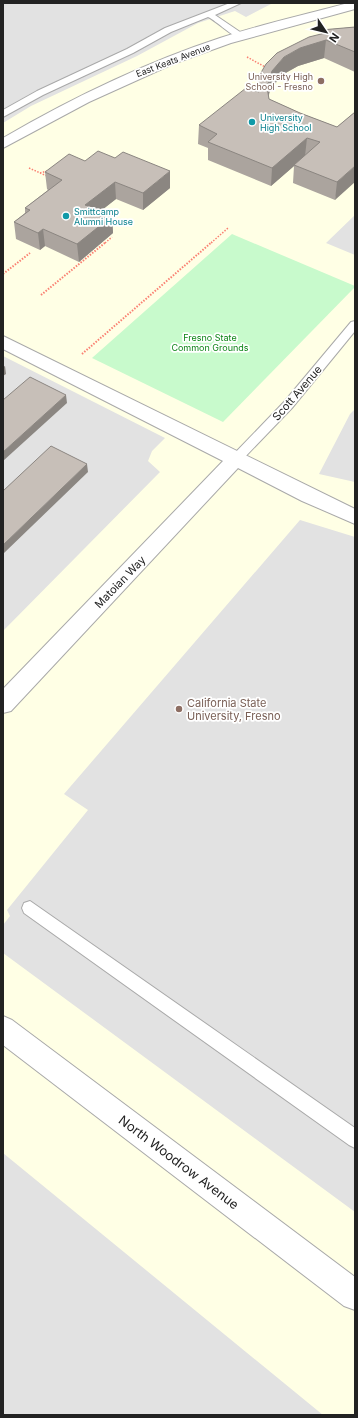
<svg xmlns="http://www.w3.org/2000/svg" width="358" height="1418" font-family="Inter,sans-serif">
  <rect width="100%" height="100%" fill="#f2efe9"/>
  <!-- education -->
  <path fill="#ffffe5" d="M3 3H355V1415H3Z"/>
  <!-- park -->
  <path fill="#c8facc" d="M232 234 355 286V287L223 422 92 358Z"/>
  <!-- parking -->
  <path fill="#e2e2e2" d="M3 3H273L246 17 235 11 198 23 137 56 31 106 3 123Z
    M355 215V255L326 243Z
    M3 356 165 438 152 451 148 461 160 472 3 631Z
    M355 409V482L319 474 350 414Z
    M300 520 355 537V1212L3 953V925L10 916 7 910 88 810 64 794Z
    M3 1153 323 1415H3Z"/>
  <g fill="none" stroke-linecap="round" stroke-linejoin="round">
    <!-- lane casing -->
    <g stroke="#a9a9a9" stroke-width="2">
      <path id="lane" d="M230 3H241L215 15 243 34V38C235 40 217 21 208 17L171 32 133 53 43 95 3 117V110L37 91 127 49 165 28Z
        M355 321V331L292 408 240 462H232L230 459 232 456 284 402 351 322Z
        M30 901 355 1128V1148L349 1145 24 913 22 908 24 903Z"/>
    </g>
    <!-- street casing -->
    <g stroke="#a9a9a9" stroke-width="2">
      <path id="street" d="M348 3H355V9L231 43 173 64 89 102 3 148V138C72 98 144 63 220 38 262 24 305 15 348 3Z
        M3 336 355 509V524L302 501 238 468 11 711 3 713V689L223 461 3 349Z
        M3 1016 12 1020 355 1277V1310L344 1306 3 1045Z"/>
    </g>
    <!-- path-far1 -->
    <path stroke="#fa8072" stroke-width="1.5" stroke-dasharray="1.5 1.5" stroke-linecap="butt" d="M247 57 267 68
      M29 168 47 176
      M40 173 47 171
      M105 243 112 237
      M211 243 228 228"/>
    <!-- path -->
    <path stroke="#fa8072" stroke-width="2" stroke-dasharray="1.5 1.5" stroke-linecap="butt" d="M3 274 30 253
      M41 295 106 242
      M82 354 212 242"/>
    <!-- lane -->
    <use href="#lane" fill="#fff" fill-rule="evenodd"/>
    <!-- street -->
    <use href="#street" fill="#fff" fill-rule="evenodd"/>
  </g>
  <!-- wall -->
  <path fill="#aba49e" d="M355 27V72L324 58 298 66 282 75 270 90 269 95V99L300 113 337 127 355 112 335 200 293 183 294 166 271 186 208 160V148L198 144 199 125 258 91 259 76 321 34V30Z
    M85 161 170 188 143 210 116 199 100 211 112 216 113 233 79 262 45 246 40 250 16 239 14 222 25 213V208L48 190 47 189 45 172Z"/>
  <!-- shaded-wall -->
  <path fill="#8b8681" d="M326 40 324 58 298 66 282 75 270 90 266 105 267 87 272 71 284 57 300 48Z
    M307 138 305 156 294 165V166L271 186 272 168Z
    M355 166V182L335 200 337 182Z
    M170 171V188L143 210V193Z
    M115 182 116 199 87 222 85 205Z
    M112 216 113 233 79 262 77 244Z
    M43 229 45 246 40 250 38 233Z
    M5 366 6 374 3 376V367Z
    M66 395 67 403 3 461V452Z
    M87 464 88 472 3 554V545Z"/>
  <!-- building -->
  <path fill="#c7bfb8" stroke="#8b8681" d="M355 27V52L326 40 300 48 284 57 272 71 267 87 269 99 300 113 337 127 355 112V166L337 182 294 165 320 142 307 138 272 168 208 142 217 134 199 125 246 88 259 92V76L266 64 277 53 309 37 325 33 321 30Z
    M98 151 115 158 123 152 170 171 143 193 115 182 85 205 112 216 77 244 43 229 38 233 14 222 30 210 25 208 62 180 45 172 69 154 85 161Z
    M30 377 66 395 3 452V400Z
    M51 446 87 464 3 545V491Z"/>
  <!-- markers -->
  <g fill="#8d6e63" stroke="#fff" stroke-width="1.5">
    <circle cx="321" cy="81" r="4"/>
    <circle cx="179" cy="709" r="4"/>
  </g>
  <g fill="#0f9aa8" stroke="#fff" stroke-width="1.5">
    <circle cx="252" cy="122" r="4"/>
    <circle cx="66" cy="216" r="4"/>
  </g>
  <g text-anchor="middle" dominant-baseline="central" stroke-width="3.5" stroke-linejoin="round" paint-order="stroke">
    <!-- far-street labels -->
    <g font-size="9" fill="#222" stroke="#fff">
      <text transform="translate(173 60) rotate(-21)">East Keats Avenue</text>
    </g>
    <!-- far-education labels -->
    <g font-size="9" fill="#785e54" stroke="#fff" text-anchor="end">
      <text x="313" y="76">University High<tspan x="313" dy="10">School - Fresno</tspan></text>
    </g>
    <!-- far-culture labels -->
    <g font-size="9" fill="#0d838f" stroke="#fff" text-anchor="start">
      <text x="260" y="117">University<tspan x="260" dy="10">High School</tspan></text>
      <text x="74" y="211">Smittcamp<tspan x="74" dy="10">Alumni House</tspan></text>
    </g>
    <!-- far-park labels -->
    <g font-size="9" fill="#0c8416" stroke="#fff">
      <text x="210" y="337">Fresno State<tspan x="210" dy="10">Common Grounds</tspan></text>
    </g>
    <!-- street labels -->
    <g font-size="11" fill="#222" stroke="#fff">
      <text transform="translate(297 393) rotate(-49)">Scott Avenue</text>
      <text transform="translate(120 582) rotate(-46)">Matoian Way</text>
    </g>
    <!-- education labels -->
    <g font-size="11" fill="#785e54" stroke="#fff" text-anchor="start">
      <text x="187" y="703">California State<tspan x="187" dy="13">University, Fresno</tspan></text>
    </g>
    <!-- near-street labels -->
    <g font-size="13" fill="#222" stroke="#fff">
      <text transform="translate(179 1162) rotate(37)">North Woodrow Avenue</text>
    </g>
  </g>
  <!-- border -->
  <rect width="358" height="1418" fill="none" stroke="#222222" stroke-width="8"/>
  <!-- north arrow -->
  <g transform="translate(326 32) rotate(125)" stroke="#ffffff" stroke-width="3" paint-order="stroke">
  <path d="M0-3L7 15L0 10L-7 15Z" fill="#222222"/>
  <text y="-6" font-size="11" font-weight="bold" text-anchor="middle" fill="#222222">N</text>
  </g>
</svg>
